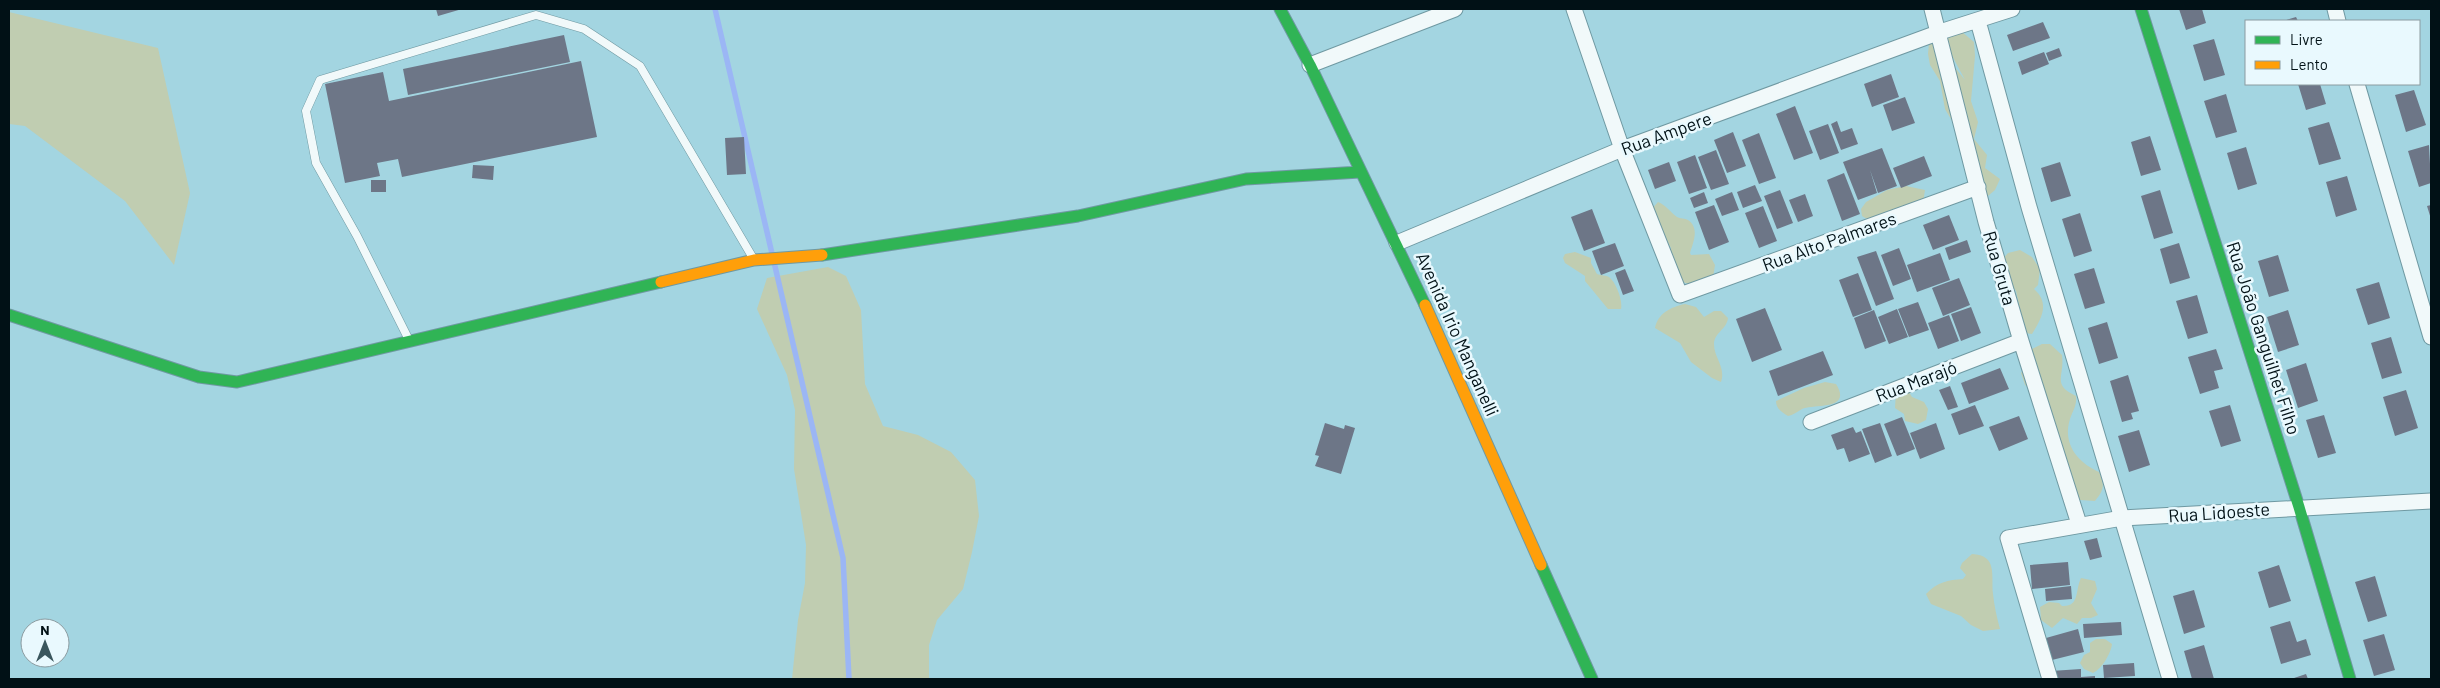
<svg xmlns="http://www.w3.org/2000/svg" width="2440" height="688" font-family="Barlow,sans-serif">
  <rect width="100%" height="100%" fill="#a3d5e1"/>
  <!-- green -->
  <path fill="#c0cdb1" d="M9 12 158 48 190 193 174 265 125 201 25 126 9 124Z
    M1961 31 1974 42 1975 56 1971 101 1978 122 1974 139 1987 155 1985 168 2000 179 1995 190 1988 196 1980 189 1956 139 1955 126 1945 109 1940 81 1930 65 1928 54 1929 43 1934 41 1965 80 1941 35Z
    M1906 186 1925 190 1923 203 1908 210C1894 205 1883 215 1870 221L1862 216 1861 209 1866 202 1887 190Z
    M1658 202C1666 205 1670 212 1677 217 1680 219 1685 218 1688 220 1700 228 1693 243 1690 253L1691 255 1709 254 1715 265 1713 278 1691 285 1683 282 1671 268V248L1650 211Z
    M2020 250 2032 257 2040 269 2038 285 2034 289C2050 303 2042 318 2032 334L2025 333 2016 291 2012 286 2002 260 2008 253Z
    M1575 252 1591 258V263L1597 274C1602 276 1606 275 1609 277 1616 282 1623 301 1621 309H1608L1585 281V276L1565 263 1563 258 1565 254Z
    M828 267 846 276 861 310 865 384 883 426 918 435 951 452 975 480 979 516 972 552 963 589 937 620 929 645V679H792L798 620 805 583 806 545 794 469 795 410 787 375 757 309 767 278Z
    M1685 304 1696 307 1704 317 1714 311H1721L1728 318C1727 329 1714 333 1714 344 1714 358 1726 367 1721 382L1712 378 1691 362 1680 343 1655 328C1658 313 1671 307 1685 304Z
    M2042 344H2050L2062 355C2065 377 2051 384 2076 396 2077 406 2073 410 2070 419 2062 444 2078 463 2099 472 2105 485 2104 490 2095 501L2080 500 2067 494 2034 392 2025 385 2021 373 2025 367 2030 350Z
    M1825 382 1836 384C1853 411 1813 404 1802 409 1797 412 1793 415 1788 416 1782 412 1776 409 1776 401L1804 388Z
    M1896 392H1909L1912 397 1924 402 1928 409 1926 420 1918 424 1905 421 1904 414 1895 408Z
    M1972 554C1998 555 1991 576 1993 594 1994 605 1997 618 2000 629L1983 631 1971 625 1961 616 1931 604 1926 594C1937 582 1948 580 1963 579L1966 575 1960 568 1962 563Z
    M2081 578 2095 581 2097 589 2091 603 2098 615 2091 618H2082L2077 624 2063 618 2052 628 2041 620 2040 607 2049 602 2059 603 2062 606C2080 607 2075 590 2081 578Z
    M2096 639H2105L2112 644C2111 653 2102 669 2093 673L2084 669 2080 663 2084 655 2090 652V643Z"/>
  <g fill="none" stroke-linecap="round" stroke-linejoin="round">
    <!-- stream -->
    <path stroke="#9bb6f5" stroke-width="5.5" d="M715 9 843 558 849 679"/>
  </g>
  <!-- building -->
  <path fill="#6d7687" d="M436 9H462L438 16Z
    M2179 9H2202L2206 23 2186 30Z
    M2296 17 2298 21H2283Z
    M2043 22 2050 38 2013 51 2007 35Z
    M564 35 570 62 408 95 403 69Z
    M2214 39 2225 75 2204 81 2193 45Z
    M2059 48 2062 56 2049 61 2046 53Z
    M2044 52 2049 64 2022 75 2018 62Z
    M581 61 597 137 402 177 398 159 377 163 380 176 345 183 325 84 383 72 389 101Z
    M1891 74 1899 97 1872 107 1864 84Z
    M2298 84H2320L2326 104 2306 110Z
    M2414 90 2426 125 2406 132 2395 95Z
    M2226 94 2237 132 2216 138 2204 101Z
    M1905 97 1915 123 1892 131 1883 105Z
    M1795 106 1813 153 1794 160 1776 114Z
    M1837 121 1841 132 1852 128 1858 144 1841 150 1831 124Z
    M2329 122 2341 159 2319 165 2308 128Z
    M1828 124 1839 153 1820 160 1809 131Z
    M1733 132 1746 166 1727 173 1714 140Z
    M1759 133 1776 178 1759 184 1742 140Z
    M2150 136 2161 170 2141 176 2131 142Z
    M744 137 746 174 727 175 725 138Z
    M2429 145 2431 183 2419 187 2408 151Z
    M2246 147 2257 184 2238 190 2227 153Z
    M1882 148 1897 186 1878 193 1870 170 1877 193 1858 200 1843 162Z
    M1716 150 1729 184 1711 190 1698 157Z
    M1695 155 1707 188 1689 194 1677 162Z
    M1924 156 1932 176 1901 188 1893 168Z
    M1669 162 1676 181 1655 189 1648 170Z
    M2060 162 2071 196 2051 202 2041 168Z
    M473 165 494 166 493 180 472 178Z
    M1844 173 1860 214 1842 221 1827 180Z
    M2347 176 2357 210 2336 217 2326 182Z
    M371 180H386V192H371Z
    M1755 185 1762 201 1743 208 1737 192Z
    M1780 190 1793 223 1777 229 1764 196Z
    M2160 190 2173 233 2154 239 2141 196Z
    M1704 192 1708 203 1694 208 1690 198Z
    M1732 192 1739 210 1722 216 1715 199Z
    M1805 194 1813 216 1798 222 1789 200Z
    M1714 205 1729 242 1709 250 1695 212Z
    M2431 205V219L2427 206Z
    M1763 206 1777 241 1759 248 1745 213Z
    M1592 209 1605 243 1584 251 1571 217Z
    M2080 213 2092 251 2074 257 2062 219Z
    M1949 215 1959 240 1933 250 1923 225Z
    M1967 240 1971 252 1949 260 1945 248Z
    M1615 243 1624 266 1601 275 1592 251Z
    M2179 243 2190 278 2170 284 2160 249Z
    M1899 248 1911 279 1893 286 1881 255Z
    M1876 251 1894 299 1876 306 1857 257Z
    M1940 253 1950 280 1917 292 1907 265Z
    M2278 255 2289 291 2269 297 2258 261Z
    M2094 268 2105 303 2085 309 2074 274Z
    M1625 269 1634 291 1623 295 1615 273Z
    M1858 273 1872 310 1853 317 1839 280Z
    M1959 278 1970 305 1943 316 1932 288Z
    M2379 282 2390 318 2368 325 2356 289Z
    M2197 295 2208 333 2188 339 2176 301Z
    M1918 302 1929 330 1909 337 1898 309Z
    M1971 307 1981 333 1961 341 1951 314Z
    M1765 308 1782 350 1752 362 1736 319Z
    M1897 309 1908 337 1889 344 1878 317Z
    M1874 310 1886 341 1865 349 1854 318Z
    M2288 310 2299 345 2278 352 2267 317Z
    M1949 315 1959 341 1938 349 1928 323Z
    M2107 322 2118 358 2099 364 2088 328Z
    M2391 337 2402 373 2382 379 2371 343Z
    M2216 349 2223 369 2214 371 2219 388 2200 394 2188 357Z
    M1823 351 1833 375 1778 396 1769 371Z
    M2306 363 2318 401 2298 408 2286 370Z
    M2000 368 2009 389 1969 404 1961 383Z
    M2128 375 2139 411 2131 413 2133 419 2122 422 2110 381Z
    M1950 386 1958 407 1948 410 1939 390Z
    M2406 390 2418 428 2395 436 2383 397Z
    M1975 405 1984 426 1959 435 1951 414Z
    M2230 405 2241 441 2221 447 2209 411Z
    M2324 415 2336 453 2318 458 2306 420Z
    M2019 416 2028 439 1999 451 1989 427Z
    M1902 417 1915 449 1897 456 1884 424Z
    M1325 423 1344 429 1345 425 1355 428 1341 474 1315 466 1319 456 1315 455Z
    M1880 423 1892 456 1875 463 1862 429Z
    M1936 423 1945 449 1920 459 1910 433Z
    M1853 427 1856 433 1861 431 1870 454 1849 462 1844 448 1837 450 1831 435Z
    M2139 430 2150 465 2129 472 2118 436Z
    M2097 538 2102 557 2090 560 2084 541Z
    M2068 562 2070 585 2032 589 2030 565Z
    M2279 565 2291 601 2269 608 2258 572Z
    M2375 576 2387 616 2368 622 2355 582Z
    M2071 586 2072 599 2046 601 2045 589Z
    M2194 590 2205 627 2184 634 2173 596Z
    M2290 621 2297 642 2306 639 2311 655 2281 664 2270 627Z
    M2121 622 2122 635 2084 638 2083 624Z
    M2078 629 2084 652 2052 660 2046 638Z
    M2384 634 2395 670 2374 676 2363 640Z
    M2204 645 2214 679H2192L2184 651Z
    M2134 663 2135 676 2104 678 2103 665Z
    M2081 669V677L2095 676V679H2052L2051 671Z
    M2306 674 2308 679H2291Z"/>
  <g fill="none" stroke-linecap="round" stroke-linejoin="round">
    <!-- lane casing -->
    <g stroke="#6f99a2" stroke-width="9">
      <path id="lane" d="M409 340 357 236 316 163 306 111 320 80 536 15 584 29 640 66 753 258"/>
    </g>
    <!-- street casing -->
    <g stroke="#6f99a2" stroke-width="17">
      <path id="street" d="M1574 9 1622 149 1680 295 1978 187
        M1932 9 1986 222 2021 341 2079 524
        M2335 9 2338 21
        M1978 21 2029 207 2170 679
        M1310 65 1455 9
        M2357 84 2431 337
        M1397 243 1622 149 1940 32 2012 9
        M1811 422 2021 341
        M2050 679 2008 538 2122 518 2431 501"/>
    </g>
    <!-- fast casing -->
    <g stroke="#6f99a2" stroke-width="13">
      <path id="fast" d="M1280 9 1310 65 1425 305
        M2141 9 2299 507 2350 679
        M822 255 1078 216 1246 179 1360 172
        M9 315 199 377 237 382 661 282
        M1541 565 1592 679"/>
    </g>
    <!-- slow casing -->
    <g stroke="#6f99a2" stroke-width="13">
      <path id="slow" d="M661 282 754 260 822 255
        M1425 305 1541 565"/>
    </g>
    <!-- lane -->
    <use href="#lane" stroke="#f1f9fa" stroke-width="8"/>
    <!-- street -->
    <use href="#street" stroke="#f1f9fa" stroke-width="15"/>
    <!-- fast -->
    <use href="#fast" stroke="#30b455" stroke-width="11"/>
    <!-- slow -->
    <use href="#slow" stroke="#ff9f0a" stroke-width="11"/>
  </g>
  <g text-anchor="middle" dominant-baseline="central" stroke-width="5" stroke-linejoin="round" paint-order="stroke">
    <!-- street labels -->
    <g font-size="18" fill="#011116" stroke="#e9f9fe">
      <text transform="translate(1666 133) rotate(-20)">Rua Ampere</text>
      <text transform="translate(1829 241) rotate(-20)">Rua Alto Palmares</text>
      <text transform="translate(2000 268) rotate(74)">Rua Gruta</text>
      <text transform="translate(1458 334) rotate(66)">Avenida Irio Manganelli</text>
      <text transform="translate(2264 338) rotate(72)">Rua João Ganguilhet Filho</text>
      <text transform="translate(1916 381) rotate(-21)">Rua Marajó</text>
      <text transform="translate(2219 512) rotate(-4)">Rua Lidoeste</text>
    </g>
  </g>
  <!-- border -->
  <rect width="2440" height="688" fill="none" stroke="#011116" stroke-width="20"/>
  <!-- legend -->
  <rect x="2245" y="20" width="175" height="65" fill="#e9f9fe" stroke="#8c9ca1"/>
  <rect x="2255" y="36" width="25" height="8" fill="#30b455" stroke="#8c9ca1"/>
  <text x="2290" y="45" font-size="15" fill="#011116">Livre</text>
  <rect x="2255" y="61" width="25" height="8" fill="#ff9f0a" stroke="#8c9ca1"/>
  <text x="2290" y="70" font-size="15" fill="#011116">Lento</text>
  <!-- north arrow -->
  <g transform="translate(45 643)"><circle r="24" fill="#e9f9fe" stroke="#8c9ca1"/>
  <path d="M0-4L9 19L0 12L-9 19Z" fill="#3a565d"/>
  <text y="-8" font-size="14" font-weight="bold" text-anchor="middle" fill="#011116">N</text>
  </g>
</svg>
